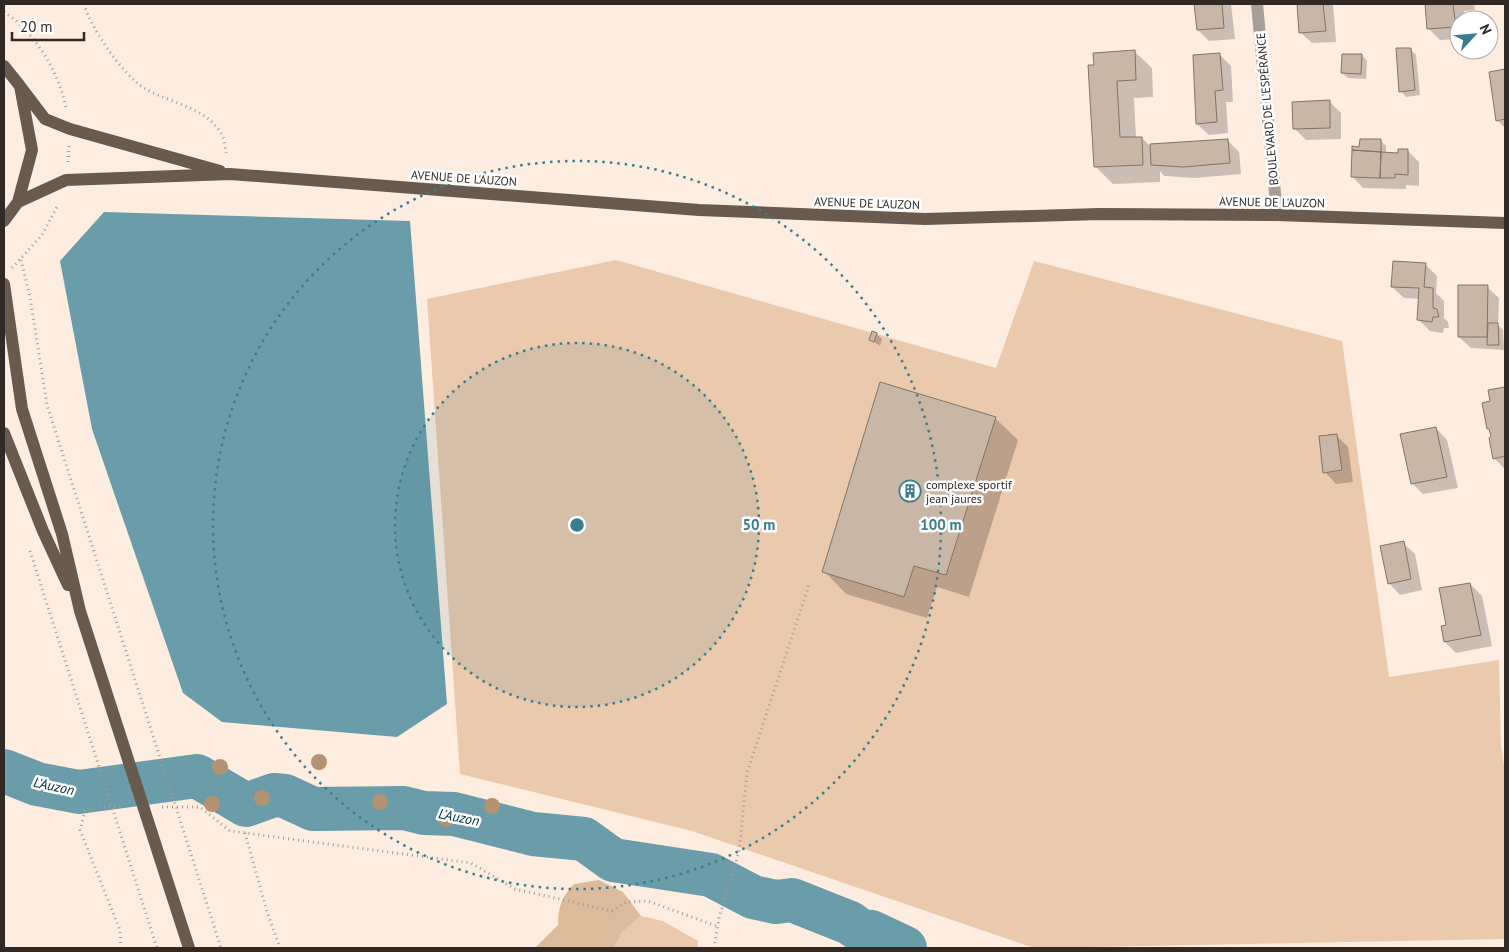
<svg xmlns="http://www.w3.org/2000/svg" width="1509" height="952" font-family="'PT Sans',sans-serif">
  <rect width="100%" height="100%" fill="#fdede0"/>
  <!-- green -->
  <path fill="#ebc9ac" d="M616 260 996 368 1034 261 1342 341 1389 677 1499 660 1501 745 1505 773V939L1034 948 692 831 460 774 427 299Z
    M641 916 663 921 698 941V948H614L622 932Z"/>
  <!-- forest -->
  <path fill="#dcba9c" d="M599 880 623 892 641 916 622 932 614 948H535L558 925C558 907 562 896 574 884Z"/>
  <!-- water -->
  <path fill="#6a9ca9" d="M104 212 410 221 447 704 397 737 222 722 183 693 92 429 60 261Z"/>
  <!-- shadow -->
  <path fill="#0003" d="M1196 4H1231L1235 39 1209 41 1198 30Z
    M1298 4H1333L1336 42 1312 43 1300 32Z
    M1427 4H1474L1475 10 1464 11 1465 20H1459V39L1440 40 1429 29Z
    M1410 49 1416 55 1420 95 1406 97 1401 91Z
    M1134 51 1152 68 1153 97 1134 98 1136 138H1142L1152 148 1227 140 1239 152 1241 174 1195 178 1164 176 1160 171V182L1113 184 1095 166V66Z
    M1220 55 1231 66 1233 102H1226L1228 133 1209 135 1197 124Z
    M1362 55 1367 61 1366 79 1348 78 1342 73Z
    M1505 71V128L1497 120 1490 73Z
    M1329 101 1341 113V139L1306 140 1295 129Z
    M1380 140 1386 146V154H1399L1408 151 1419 162V186L1406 185V189L1363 188 1352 176 1361 148Z
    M1425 264 1437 276 1436 293 1444 301V318L1448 322 1449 328H1444L1443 333 1430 331 1419 320 1420 299 1404 298 1392 287Z
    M1487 287 1499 298 1498 325 1503 330 1504 350 1471 348 1459 337Z
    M877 334 882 339 880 346 870 339Z
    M1505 388V469L1494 458 1492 436 1488 428 1492 402 1490 391Z
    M995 418 1018 440 969 597 937 587 927 618 846 594 824 571Z
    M1436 428 1447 440 1458 488 1423 494 1412 483Z
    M1337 436 1348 447 1353 482 1336 484 1325 472Z
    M1403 543 1415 554 1422 590 1400 595 1389 583Z
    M1470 584 1482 596 1492 646 1456 653 1445 642 1442 627 1448 626Z"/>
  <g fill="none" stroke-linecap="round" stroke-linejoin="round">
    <!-- river -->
    <path stroke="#6a9ca9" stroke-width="44" d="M4 771 37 784 79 792 197 776 246 805 274 795 285 796 313 809 404 808 424 813 454 814 533 834 584 839 613 860 711 875 753 897 776 902 792 900 850 923 861 931 871 932 905 948"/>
  </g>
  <!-- building -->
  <path fill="#c8b6a6" stroke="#847364" d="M1194 4H1222L1224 28 1197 30Z
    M1297 4H1323L1326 31 1299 33Z
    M1425 4H1453L1456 27 1427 29Z
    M1396 48H1411L1415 90 1399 92Z
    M1135 50 1136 80 1117 81 1120 137H1142L1143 165 1094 167 1088 65H1094L1093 53Z
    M1220 53 1223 90 1215 91 1217 122 1196 124 1193 55Z
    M1342 54H1362L1361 74 1341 73Z
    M1505 69V119L1496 121 1489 72Z
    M1330 100V128L1293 129 1292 102Z
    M1228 139 1230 163 1183 167 1151 165 1150 144Z
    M1360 139H1381V152L1352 150V146L1359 147Z
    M1398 149H1408V175L1395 174V178H1380L1381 152 1398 153Z
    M1352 150 1381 152 1380 178 1351 177Z
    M1393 261 1426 263 1424 287 1433 288V308L1437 309 1439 317H1433L1432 322 1417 320 1419 288 1391 287Z
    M1458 285H1488L1487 337H1458Z
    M1488 323H1498L1499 345H1487Z
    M872 331 877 333 874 342 869 340Z
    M880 382 996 417 946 575 914 566 904 597 822 572Z
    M1505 387V456L1493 459 1489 438 1491 436 1489 429H1487L1482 403 1490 401 1488 390Z
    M1436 427 1447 477 1411 484 1400 434Z
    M1337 434 1342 470 1323 473 1319 436Z
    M1404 541 1411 579 1388 584 1380 546Z
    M1470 583 1481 635 1444 642 1441 626 1446 625 1439 588Z"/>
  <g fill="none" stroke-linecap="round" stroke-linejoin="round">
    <!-- path -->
    <path stroke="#a79a90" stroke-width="3" stroke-dasharray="1 4" stroke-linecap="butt" d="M84 4C90 27 123 75 144 88 169 103 207 107 222 135 225 140 225 148 226 153
      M4 12C35 32 59 72 66 108
      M68 162 69 146
      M21 260 30 297 47 405 221 948
      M12 268 42 235 58 205
      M30 551 157 948
      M162 807H200L230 831 471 863 515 889 612 911 626 902 648 901 719 927
      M245 833 267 912 280 948
      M121 948 120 930 80 830 85 811 96 807H123
      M714 948 719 918 739 852 747 773 809 585"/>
    <!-- minor -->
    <path stroke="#a69e97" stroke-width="12" d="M1257 4 1277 215"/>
    <!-- major -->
    <path stroke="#685a4e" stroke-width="12" d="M4 66 20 86 32 150 18 202 4 221
      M20 86 45 119 70 129 220 171
      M18 202 66 180 230 174 699 210 925 219 1100 214 1277 215 1505 223
      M4 284 22 409 62 534 80 611 189 948
      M4 433 43 531 68 585"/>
  </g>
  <!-- trees -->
  <g fill="#b39373">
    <circle cx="319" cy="762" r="8"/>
    <circle cx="220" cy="767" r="8"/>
    <circle cx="262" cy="798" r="8"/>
    <circle cx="380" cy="802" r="8"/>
    <circle cx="212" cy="804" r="8"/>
    <circle cx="492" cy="806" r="8"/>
    <circle cx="446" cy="819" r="8"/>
  </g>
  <!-- distance rings -->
  <circle cx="577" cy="525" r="182" fill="#3a7d8d" fill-opacity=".12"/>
  <g fill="none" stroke="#3a7d8d" stroke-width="2.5" stroke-dasharray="2.5 5">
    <circle cx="577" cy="525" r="182"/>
    <circle cx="577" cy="525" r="364"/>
  </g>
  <!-- icons -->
  <defs>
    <g id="building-ring" transform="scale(1.125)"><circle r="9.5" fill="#fff" stroke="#3a7d8d" stroke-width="1.5"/><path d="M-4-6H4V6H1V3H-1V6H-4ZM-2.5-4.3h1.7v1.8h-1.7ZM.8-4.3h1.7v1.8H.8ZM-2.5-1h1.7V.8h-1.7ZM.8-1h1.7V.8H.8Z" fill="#3a7d8d"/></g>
  </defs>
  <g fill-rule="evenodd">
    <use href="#building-ring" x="910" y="491"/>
  </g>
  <g text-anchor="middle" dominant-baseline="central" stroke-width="5" stroke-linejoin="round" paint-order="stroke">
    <!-- street labels -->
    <g font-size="12" fill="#312923" stroke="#fff">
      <text transform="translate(1267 109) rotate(-95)">BOULEVARD DE L'ESPÉRANCE</text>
      <text transform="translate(464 178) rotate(4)">AVENUE DE L'AUZON</text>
      <text transform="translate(1272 202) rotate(1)">AVENUE DE L'AUZON</text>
      <text transform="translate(867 203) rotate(2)">AVENUE DE L'AUZON</text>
    </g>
    <!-- poi labels -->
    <g font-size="12" fill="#312923" stroke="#fff" text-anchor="start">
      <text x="926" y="484">complexe sportif<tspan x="926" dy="14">jean jaures</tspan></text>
    </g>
    <!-- water labels -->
    <g font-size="14" font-style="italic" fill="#002f39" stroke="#fff">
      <text transform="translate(54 786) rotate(12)">L'Auzon</text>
      <text transform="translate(459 817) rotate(11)">L'Auzon</text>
    </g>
  </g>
  <circle cx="577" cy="525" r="8" fill="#3a7d8d" stroke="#fff" stroke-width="2.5"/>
  <g font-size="15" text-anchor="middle" font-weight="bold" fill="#3a7d8d" stroke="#fff" stroke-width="5" stroke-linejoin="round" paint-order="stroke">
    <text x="759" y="530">50 m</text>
    <text x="941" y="530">100 m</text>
  </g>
  <!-- border -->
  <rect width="1509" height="952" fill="none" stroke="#312923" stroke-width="10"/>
  <!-- north arrow -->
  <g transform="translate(1474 35) rotate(64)"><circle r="24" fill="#ffffff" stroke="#ada9a7"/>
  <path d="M0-4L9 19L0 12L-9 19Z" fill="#3a7d8d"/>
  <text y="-8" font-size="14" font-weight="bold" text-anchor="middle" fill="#312923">N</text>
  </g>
  <!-- scale -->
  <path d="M12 32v8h72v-8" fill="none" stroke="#312923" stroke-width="2.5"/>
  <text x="20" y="32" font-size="15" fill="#312923" stroke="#ffffff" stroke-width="4" paint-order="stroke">20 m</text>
</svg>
